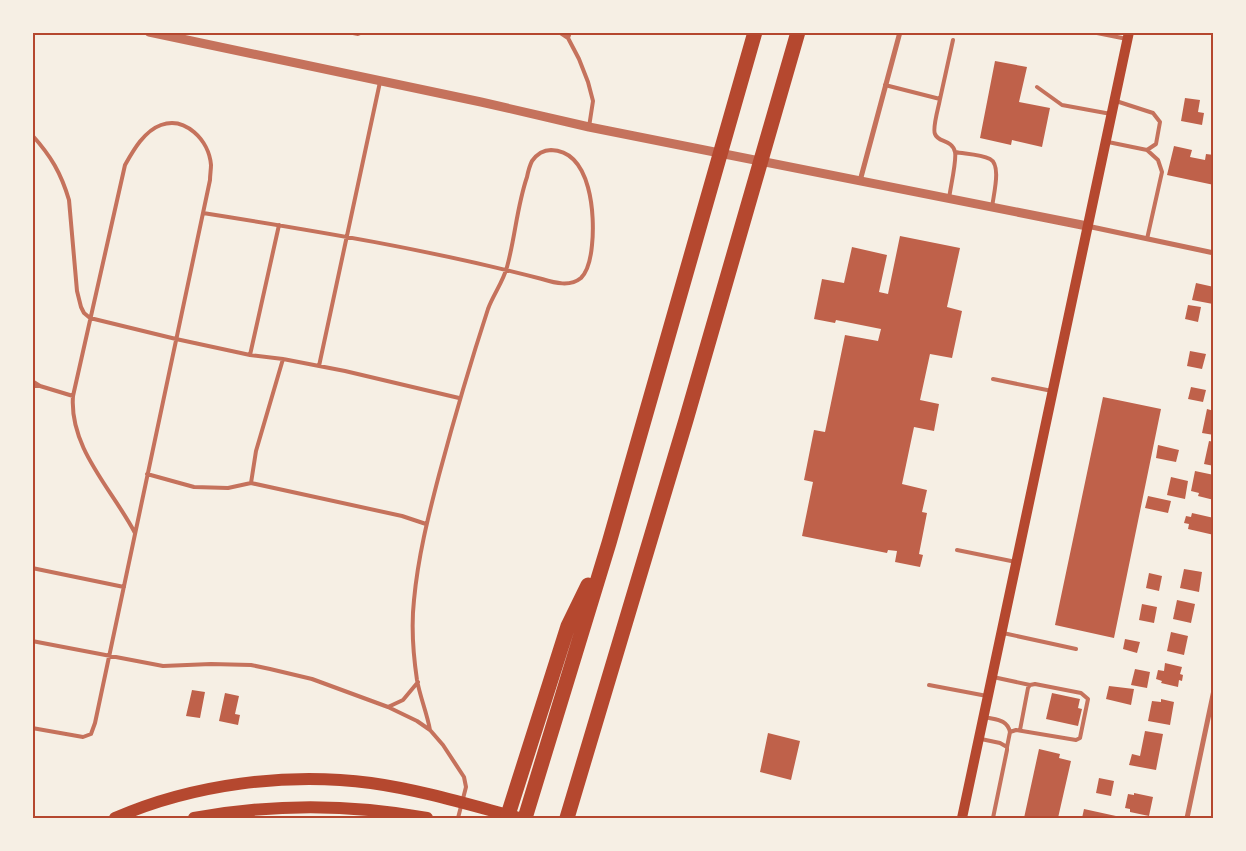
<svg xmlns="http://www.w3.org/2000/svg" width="1246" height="851" font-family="'Golos Text',sans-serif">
  <rect width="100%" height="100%" fill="#f6efe4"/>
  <!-- building -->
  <path fill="#bf614a" d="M995 61 1027 67 1019 102 1050 108 1042 147 1012 140 1011 145 980 138Z
    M1185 98 1200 100 1198 112 1204 113 1202 125 1181 121Z
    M1174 146 1192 150 1190 157 1205 160 1206 154 1214 155V185L1167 175Z
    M900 236 960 248 947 307 962 311 952 358 930 354 920 400 939 404 934 431 914 427 902 484 927 490 922 512 927 513 919 554 923 555 920 567 895 562 897 551 888 550 887 553 802 536 813 482 804 480 814 430 825 432 845 335 878 341 881 329 836 320 835 323 814 319 822 279 844 283 852 247 887 255 879 292 888 294Z
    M1196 283 1214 287 1213 304 1192 300Z
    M1188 305 1201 307 1198 322 1185 319Z
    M1190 351 1206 354 1202 369 1187 366Z
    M1191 387 1206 390 1203 402 1188 399Z
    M1103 397 1161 409 1114 638 1055 625Z
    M1207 409 1214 411V435L1202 433Z
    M1209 441 1214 442V466L1204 464Z
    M1158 445 1179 450 1176 462 1156 458Z
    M1195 471 1214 475V500L1198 496 1199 493 1191 491Z
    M1171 477 1188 481 1185 499 1167 495Z
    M1148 496 1171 501 1168 513 1145 508Z
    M1192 513 1214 518V535L1188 529 1189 524 1184 523 1186 516 1191 517Z
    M1184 569 1202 572 1199 592 1180 588Z
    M1149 573 1162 576 1159 591 1146 588Z
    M1177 600 1195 604 1191 623 1173 619Z
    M1142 604 1157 607 1154 623 1139 620Z
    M1171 632 1188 636 1184 655 1167 651Z
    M1125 639 1140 642 1137 653 1123 649Z
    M1165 663 1182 667 1180 674 1183 675 1182 681 1179 680 1178 687 1161 683 1162 681 1156 679 1158 670 1164 671Z
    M1135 669 1150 672 1147 688 1131 685Z
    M1109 686 1134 689 1131 705 1106 699Z
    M192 690 205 692 200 718 186 716Z
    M225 693 239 696 235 714 240 715 238 725 219 721Z
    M1052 693 1080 699 1078 708 1082 709 1078 726 1046 719Z
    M1161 699 1174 702 1170 725 1148 721 1152 701 1161 702Z
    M1145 731 1163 734 1156 770 1129 765 1132 754 1140 756Z
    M768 733 800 741 791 780 760 772Z
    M1039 749 1060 754 1059 758 1071 761 1058 818H1024Z
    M1099 778 1114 781 1111 796 1096 793Z
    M1134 793 1153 797 1149 816 1130 812V809L1125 808 1128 794 1134 795Z
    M1084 809 1125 818H1082Z"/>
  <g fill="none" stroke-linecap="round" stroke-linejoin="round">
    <!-- service -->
    <path stroke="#c5725c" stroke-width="4" d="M348 32 358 34 363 32
      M559 32 568 38 570 32
      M566 32 568 38 579 59 588 82 593 101 589 127
      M1092 32 1127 39
      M885 85 940 99C939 106 932 128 935 134 938 143 952 139 955 152 957 160 950 189 949 199
      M1037 87 1062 105 1111 114
      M940 99 953 40
      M32 135C51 156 61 173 69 200L77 291 81 307 84 313 90 318 176 339 250 355 283 359 345 371 459 398
      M1108 142 1147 150 1156 144 1160 122 1153 113 1116 101
      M1147 150 1158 160 1162 172 1147 239
      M955 152C966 154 980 154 990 159 1002 165 993 196 992 208
      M203 213C317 231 431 250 542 279 555 283 570 287 581 278 589 270 591 256 592 245 595 217 592 151 551 150 544 150 537 154 532 161 530 165 528 172 527 177 517 206 515 238 507 267 503 282 493 295 488 309 470 364 454 419 439 475 428 517 418 557 414 600 411 627 413 653 417 680 420 697 427 713 430 730
      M250 355 279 225
      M319 366 380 82
      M993 379 1052 391
      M32 381 40 386
      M32 386H40L73 396
      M147 474 194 487 228 488 251 483 402 516 426 524
      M251 483 256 451 283 359
      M957 550 1016 562
      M32 568 124 587
      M1003 633 1076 649
      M32 641 163 666 211 664 251 665 270 669 312 679 388 707 417 721 430 730 443 745 464 777 466 787 458 818
      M993 677 1030 685
      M929 685 987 696
      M388 707 403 700 418 682
      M985 717C996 720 1007 719 1010 732
      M32 728 83 737 91 734 95 723 210 180C210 175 211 169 211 165 209 140 185 116 161 125 144 131 133 151 125 165L73 396C69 448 112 489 135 533
      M981 739 1000 743 1007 747V750L993 818
      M1007 747 1010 732 1016 730 1076 740 1080 738 1088 699 1081 693 1035 684 1030 685 1028 688 1020 730"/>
    <!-- minor -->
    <path stroke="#c5725c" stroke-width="5" d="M860 181 900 32
      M1087 226 1214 253
      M1187 818 1214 690"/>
    <!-- tertiary -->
    <path stroke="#c5725c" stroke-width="9" d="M149 32 481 102 589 127 1087 226"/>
    <!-- secondary -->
    <path stroke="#b5482f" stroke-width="10" d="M962 818 1129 32"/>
    <!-- primary -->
    <path stroke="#b5482f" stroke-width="12" d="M115 818C193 784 287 772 371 783 421 790 470 805 519 818
      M194 818C270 804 351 804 427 818"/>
    <!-- motorway -->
    <path stroke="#b5482f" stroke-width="15" d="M507 818 568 626 588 585
      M525 818 609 543 755 32
      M567 818 686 420 798 32"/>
  </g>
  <!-- border -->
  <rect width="1246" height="851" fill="none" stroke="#f6efe4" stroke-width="68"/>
  <rect x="34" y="34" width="1178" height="783" fill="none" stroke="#b5482f" stroke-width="2"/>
</svg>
